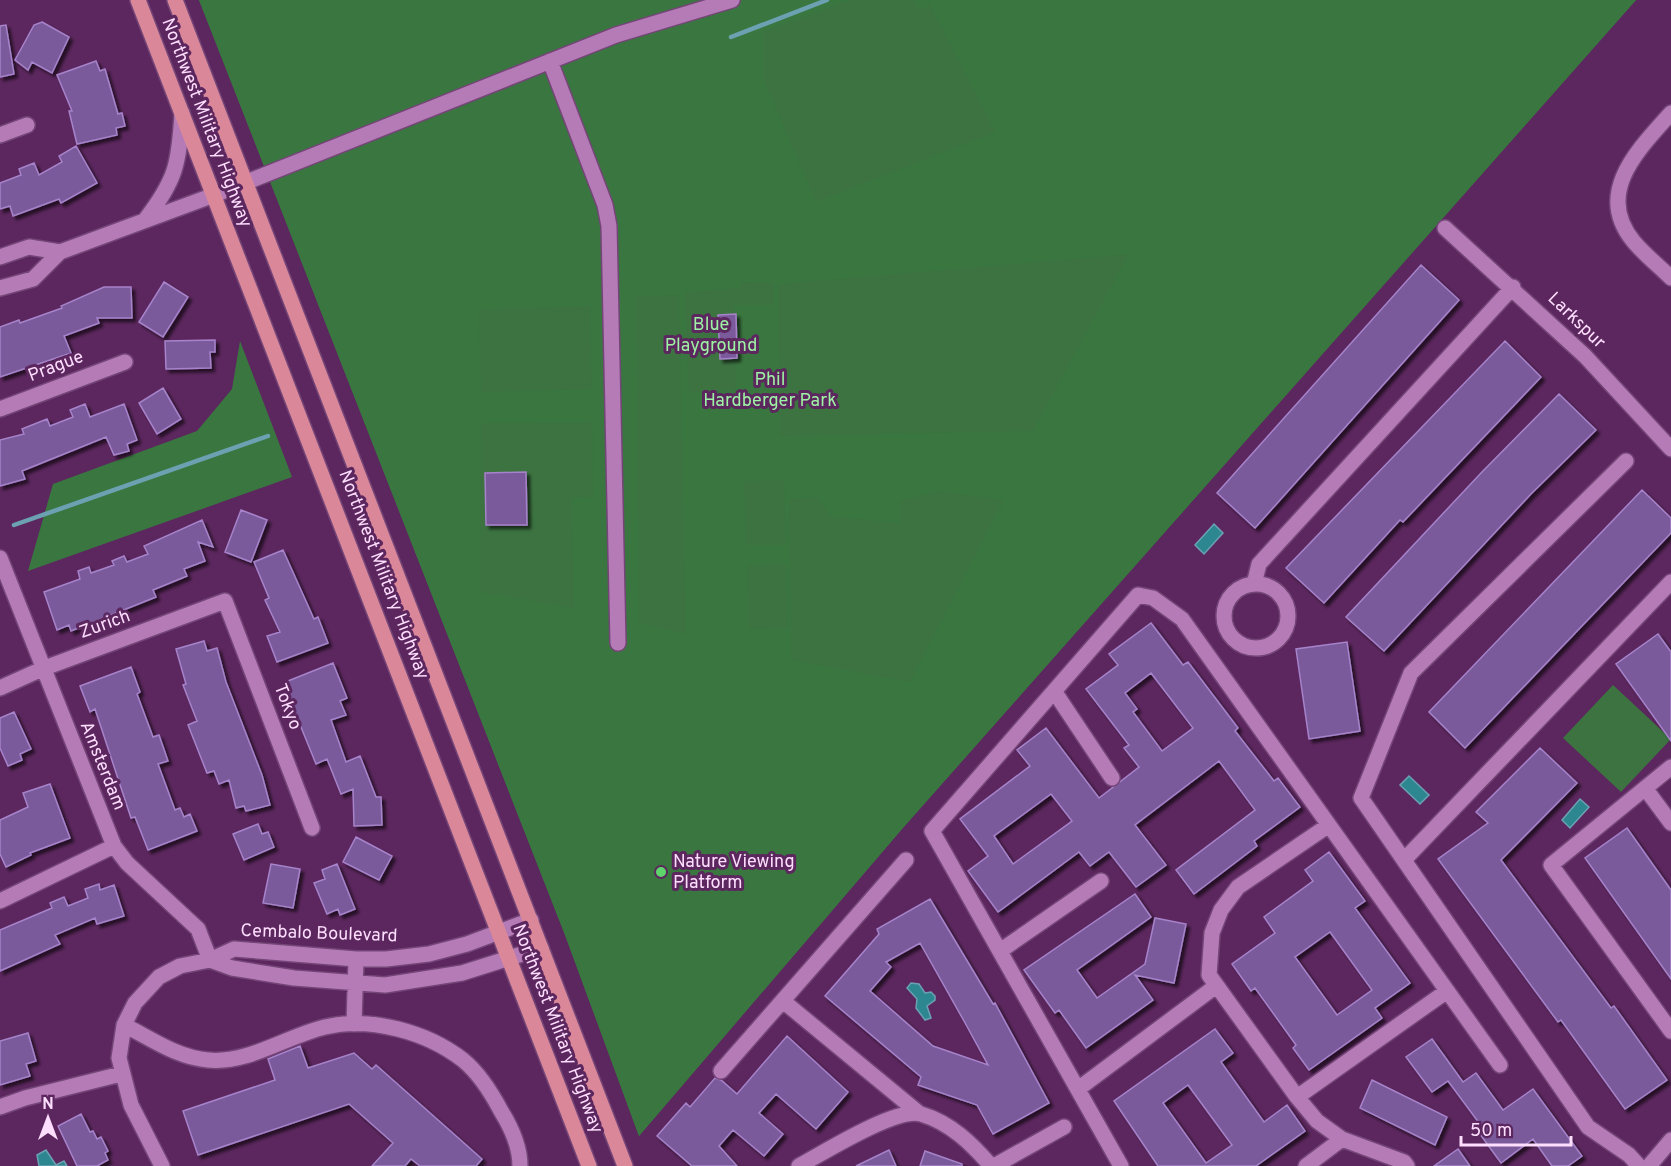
<svg xmlns="http://www.w3.org/2000/svg" width="1671" height="1166" font-family="Overpass,sans-serif">
  <defs>
    <filter id="shadow"><feDropShadow dx="3.5" dy="3.5" stdDeviation="1.5" flood-color="#0009"/></filter>
  </defs>
  <rect width="100%" height="100%" fill="#5c275e"/>
  <!-- green -->
  <path fill="#3c7341" d="M199 0H1636L902 829 639 1136 565 935Z
    M1613 685 1671 739 1621 792 1563 738Z"/>
  <!-- forest -->
  <path fill="#3a7640" fill-rule="evenodd" d="M199 0H850L763 32V78L816 202 996 132 930 5 919 10 915 0H1636L902 829 639 1136 565 935ZM1129 254 1033 431 780 436 778 284ZM740 282 774 283V305H734L736 391 689 392 685 292 739 288ZM679 295 686 633V634L639 623 636 296ZM590 306 592 389 481 392 479 309ZM592 422 593 497 572 498 574 608 480 592 481 423ZM784 480 786 545H746L744 481ZM938 491 1004 500 910 682 791 660 789 499 818 497 830 516 901 523 899 501ZM786 564 788 628 748 629 747 565Z
    M240 341 292 477 28 571 53 484 197 431 232 389Z"/>
  <!-- water -->
  <path fill="#2d8791" stroke="#6ca1b2" stroke-width="1.5" d="M1214 524 1223 533 1204 554 1195 545Z
    M1409 776 1429 795 1420 804 1400 785Z
    M1580 799 1589 807 1570 828 1562 820Z
    M911 983 919 984 925 993 931 992 935 996V1000L927 1006 931 1018 925 1020 916 1008 917 999 907 988Z
    M46 1150 56 1165 64 1161 67 1166H39L37 1155Z"/>
  <g fill="none" stroke-linecap="round" stroke-linejoin="round">
    <!-- stream -->
    <path stroke="#6ca1b2" stroke-width="4.5" d="M731 37 827 0
      M14 525 268 436"/>
  </g>
  <!-- building -->
  <path fill="#7a5a9b" stroke="#a683ca" stroke-width="1.5" fill-rule="evenodd" filter="url(#shadow)" d="M42 22 69 37 52 73 32 62 28 70 15 60 34 25Z
    M6 25 14 74 0 77V26Z
    M96 61 100 71 105 69 118 114 122 113 125 126 116 128 117 135 77 144 69 111H72L57 75Z
    M76 146 97 183 61 203 59 199 13 216 10 206 0 209V183L21 175 19 169 34 163 39 175 62 162 59 156Z
    M1421 265 1459 300 1255 528 1217 493Z
    M164 282 188 297 163 337 139 322Z
    M104 287H131L132 318H97L99 323 64 336 71 353 0 377V327L19 320 20 323 62 308 61 306Z
    M736 314 737 358 720 359 718 315Z
    M215 340V352H210L211 368 166 369 165 341Z
    M1505 341 1541 377 1403 522 1400 520 1324 603 1286 568Z
    M163 388 181 419 157 434 139 403Z
    M1559 394 1596 430 1531 494 1384 651 1346 617 1481 473Z
    M85 404 90 417 124 404 137 440 127 444 129 451 114 455 106 437 22 471 25 479 0 486V440L24 434 22 429 47 419 50 426 73 417 70 410Z
    M526 472 527 525H486L485 473Z
    M1642 490 1671 518V533L1465 748 1429 712Z
    M241 510 267 520 251 562 225 552Z
    M202 520 213 547 198 542 205 561 184 569 187 576 153 590 156 597 71 631 69 625 57 630 44 592 80 579 78 571 89 567 91 573 114 565 112 561 124 556 127 562 148 554 144 546Z
    M283 550 314 619 318 617 328 643 277 662 267 636 280 632 265 600 269 598 254 562Z
    M1151 623 1183 665 1188 662 1238 728 1235 731 1274 781 1278 778 1300 807 1254 841 1257 846 1194 894 1176 870 1255 810 1219 761 1135 825 1166 865 1136 887 1109 852 1090 866 1079 852 998 912 968 871 988 856 960 819 1030 766 1017 750 1046 728 1099 798 1139 767 1124 748 1129 745 1086 689 1118 665 1109 654ZM1151 673 1193 728 1162 751 1133 712 1137 709 1125 693ZM1051 794 1072 821 1013 864 994 836Z
    M1658 634 1671 652V741L1616 664Z
    M204 641 207 651 217 648 226 682 262 775 270 805 246 811 244 806 236 808 229 780 219 784 214 771 207 773 188 725 197 721 183 685 186 684 176 649Z
    M1347 642 1360 731 1309 739 1296 649Z
    M333 663 347 698 340 701 346 715 331 720 346 762 360 756 376 797H381L382 825 354 826 353 789 341 794 327 759 316 764 283 683Z
    M131 667 140 692 137 694 153 737 159 735 168 761 158 764 175 810 180 808 184 817 190 814 197 831 148 850 135 817 131 818 95 709 90 712 80 686Z
    M14 712 31 749 20 754 22 760 8 766 0 748V718Z
    M1540 748 1577 783 1501 860 1611 1008 1614 1006 1667 1080 1625 1109 1561 1020 1558 1022 1438 859 1488 823 1476 812Z
    M50 784 70 838 30 853 31 855 6 867 0 854V820L28 807 23 793Z
    M258 824 262 834 268 832 274 847 244 860 233 834Z
    M1627 828 1671 890V979L1585 858Z
    M356 837 392 856 379 880 343 862Z
    M1329 852 1365 901 1355 908 1410 983 1375 1008 1382 1018 1309 1070 1293 1048 1296 1045 1255 988 1251 991 1232 964 1275 933 1264 917 1313 881 1305 870ZM1330 932 1372 990 1337 1015 1295 957Z
    M271 864 300 869 293 908 263 903Z
    M337 864 355 909 340 915 338 909 327 914 314 883 325 879 322 870Z
    M99 884 100 890 114 885 124 916 97 924 95 918 55 935 60 944 0 971V930L52 908 50 903 64 897 68 906 88 898 85 889Z
    M1135 894 1151 917 1077 970 1097 998 1145 964 1155 918 1186 924 1174 983 1135 975 1153 1000 1086 1048 1059 1010 1055 1013 1024 970Z
    M930 899 993 1004 995 1003 1049 1103 993 1134 977 1105 918 1085 921 1077 825 996 879 934 877 929ZM920 943 964 1021 988 1065 933 1046 870 991 891 967 886 962Z
    M1215 1029 1233 1053 1221 1062 1264 1122 1287 1105 1305 1131 1256 1166H1158L1114 1101ZM1188 1085 1232 1145 1206 1163 1163 1103Z
    M28 1033 36 1061 26 1064 30 1076 0 1085V1041Z
    M787 1036 848 1092 816 1129 776 1094 759 1113 783 1134 764 1156 733 1130 719 1146 737 1166H692L657 1136 686 1103 690 1107 715 1078 721 1080 737 1094Z
    M1432 1039 1463 1082 1476 1073 1503 1110 1533 1089 1582 1156 1568 1166H1552L1533 1139 1501 1163 1477 1130 1488 1135 1448 1081 1432 1092 1406 1057Z
    M300 1046 308 1068 354 1053 372 1069 376 1065 482 1159 476 1166H420L411 1159 405 1166H372L393 1143 349 1104 198 1155 183 1111 275 1080 268 1059Z
    M1372 1080 1447 1117 1435 1145 1360 1108Z
    M81 1114 90 1132 93 1131 97 1139 101 1137 108 1151 105 1153 108 1160 97 1166H77L58 1126Z
    M1458 1149 1470 1166H1434Z
    M889 1150 896 1166H856Z
    M925 1151 962 1164V1166H920Z"/>
  <g fill="none" stroke-linecap="round" stroke-linejoin="round">
    <!-- minor casing -->
    <g stroke="#744577" stroke-width="18">
      <path id="minor" d="M550 61 605 205 609 226 618 643
        M1671 113C1639 149 1593 193 1634 242 1645 255 1659 266 1671 278
        M0 135 27 125
        M145 220C176 180 179 164 182 113
        M1445 228 1585 356 1671 449
        M0 257 29 247 60 252
        M0 288 33 279 60 252 214 195 616 35 732 0
        M0 409 125 362
        M1626 461 1411 673 1361 798 1588 1127 1629 1155 1639 1166
        M0 558 114 846 127 863 198 929 210 960
        M1254 584 1259 564 1513 287
        M1224 616a32 32 0 1 1 64 0a32 32 0 1 1-64 0Z
        M0 688 42 669 225 601 312 828
        M1054 691 1112 778
        M1671 767 1551 865 1671 1031
        M1645 788 1671 823
        M1329 825 1238 887 1221 910 1212 933 1209 975 1297 1097 1317 1121 1342 1139 1404 1162 1407 1166
        M1404 860 1671 582
        M0 901 114 846
        M1000 951 1101 881
        M210 960 232 968 294 978 385 985 462 973 541 948
        M783 1001 920 1114
        M354 1024 356 959
        M124 1025C150 1038 178 1058 208 1060 248 1064 287 1036 325 1027 370 1016 427 1032 463 1060 480 1074 491 1092 501 1111 511 1127 520 1147 520 1166
        M721 1071 906 860
        M1078 1089 1216 986
        M1297 1097 1447 991
        M0 1107 25 1098 121 1074
        M162 1166 131 1105 119 1058 124 1025 135 1003 159 977 180 966 210 960 234 949 356 959H386L429 954 467 944 531 920
        M799 1166C823 1153 896 1107 921 1114 951 1123 972 1144 991 1166
        M994 1166 1064 1127
        M1121 1166 932 831 1138 595 1153 598 1182 619 1500 1065
        M1306 1166 1342 1139
        M1649 1166 1671 1140"/>
    </g>
    <!-- major casing -->
    <g stroke="#744577" stroke-width="18">
      <path id="major" d="M138 0 589 1166
        M175 0 625 1166"/>
    </g>
    <!-- minor -->
    <use href="#minor" stroke="#b57bb7" stroke-width="15"/>
    <!-- major -->
    <use href="#major" stroke="#db879a" stroke-width="15"/>
  </g>
  <!-- markers -->
  <circle fill="#5ed56c" stroke="#5c275e" stroke-width="2" cx="661" cy="872" r="6"/>
  <g text-anchor="middle" dominant-baseline="central" stroke-width="6" stroke-linejoin="round" paint-order="stroke">
    <!-- street labels -->
    <g font-size="18" fill="#fedefe" stroke="#5c275e">
      <text transform="translate(206 123) rotate(69)">Northwest Military Highway</text>
      <text transform="translate(1576 321) rotate(44)">Larkspur</text>
      <text transform="translate(56 367) rotate(-21)">Prague</text>
      <text transform="translate(383 575) rotate(69)">Northwest Military Highway</text>
      <text transform="translate(105 625) rotate(-20)">Zurich</text>
      <text transform="translate(287 707) rotate(69)">Tokyo</text>
      <text transform="translate(102 766) rotate(68)">Amsterdam</text>
      <text transform="translate(319 934) rotate(2)">Cembalo Boulevard</text>
      <text transform="translate(557 1029) rotate(69)">Northwest Military Highway</text>
    </g>
    <!-- park labels -->
    <g font-size="18" fill="#9ef2a4" stroke="#5c275e">
      <text x="711" y="325">Blue<tspan x="711" dy="21">Playground</tspan></text>
      <text x="770" y="380">Phil<tspan x="770" dy="21">Hardberger Park</tspan></text>
    </g>
    <!-- poi labels -->
    <g font-size="18" fill="#fedefe" stroke="#5c275e" text-anchor="start">
      <text x="673" y="862">Nature Viewing<tspan x="673" dy="21">Platform</tspan></text>
    </g>
  </g>
  <!-- north arrow -->
  <g transform="translate(48 1118)" stroke="#5c275e" stroke-width="4.5" paint-order="stroke">
  <path d="M0-4.5L10 22L0 15L-10 22Z" fill="#fedefe"/>
  <text y="-9" font-size="16" font-weight="bold" text-anchor="middle" fill="#fedefe">N</text>
  </g>
  <!-- scale -->
  <path d="M1461 1136v9h110v-9" fill="none" stroke="#fedefe" stroke-width="3"/>
  <text x="1470" y="1136" font-size="18" fill="#fedefe" stroke="#5c275e" stroke-width="4.5" paint-order="stroke">50 m</text>
</svg>
